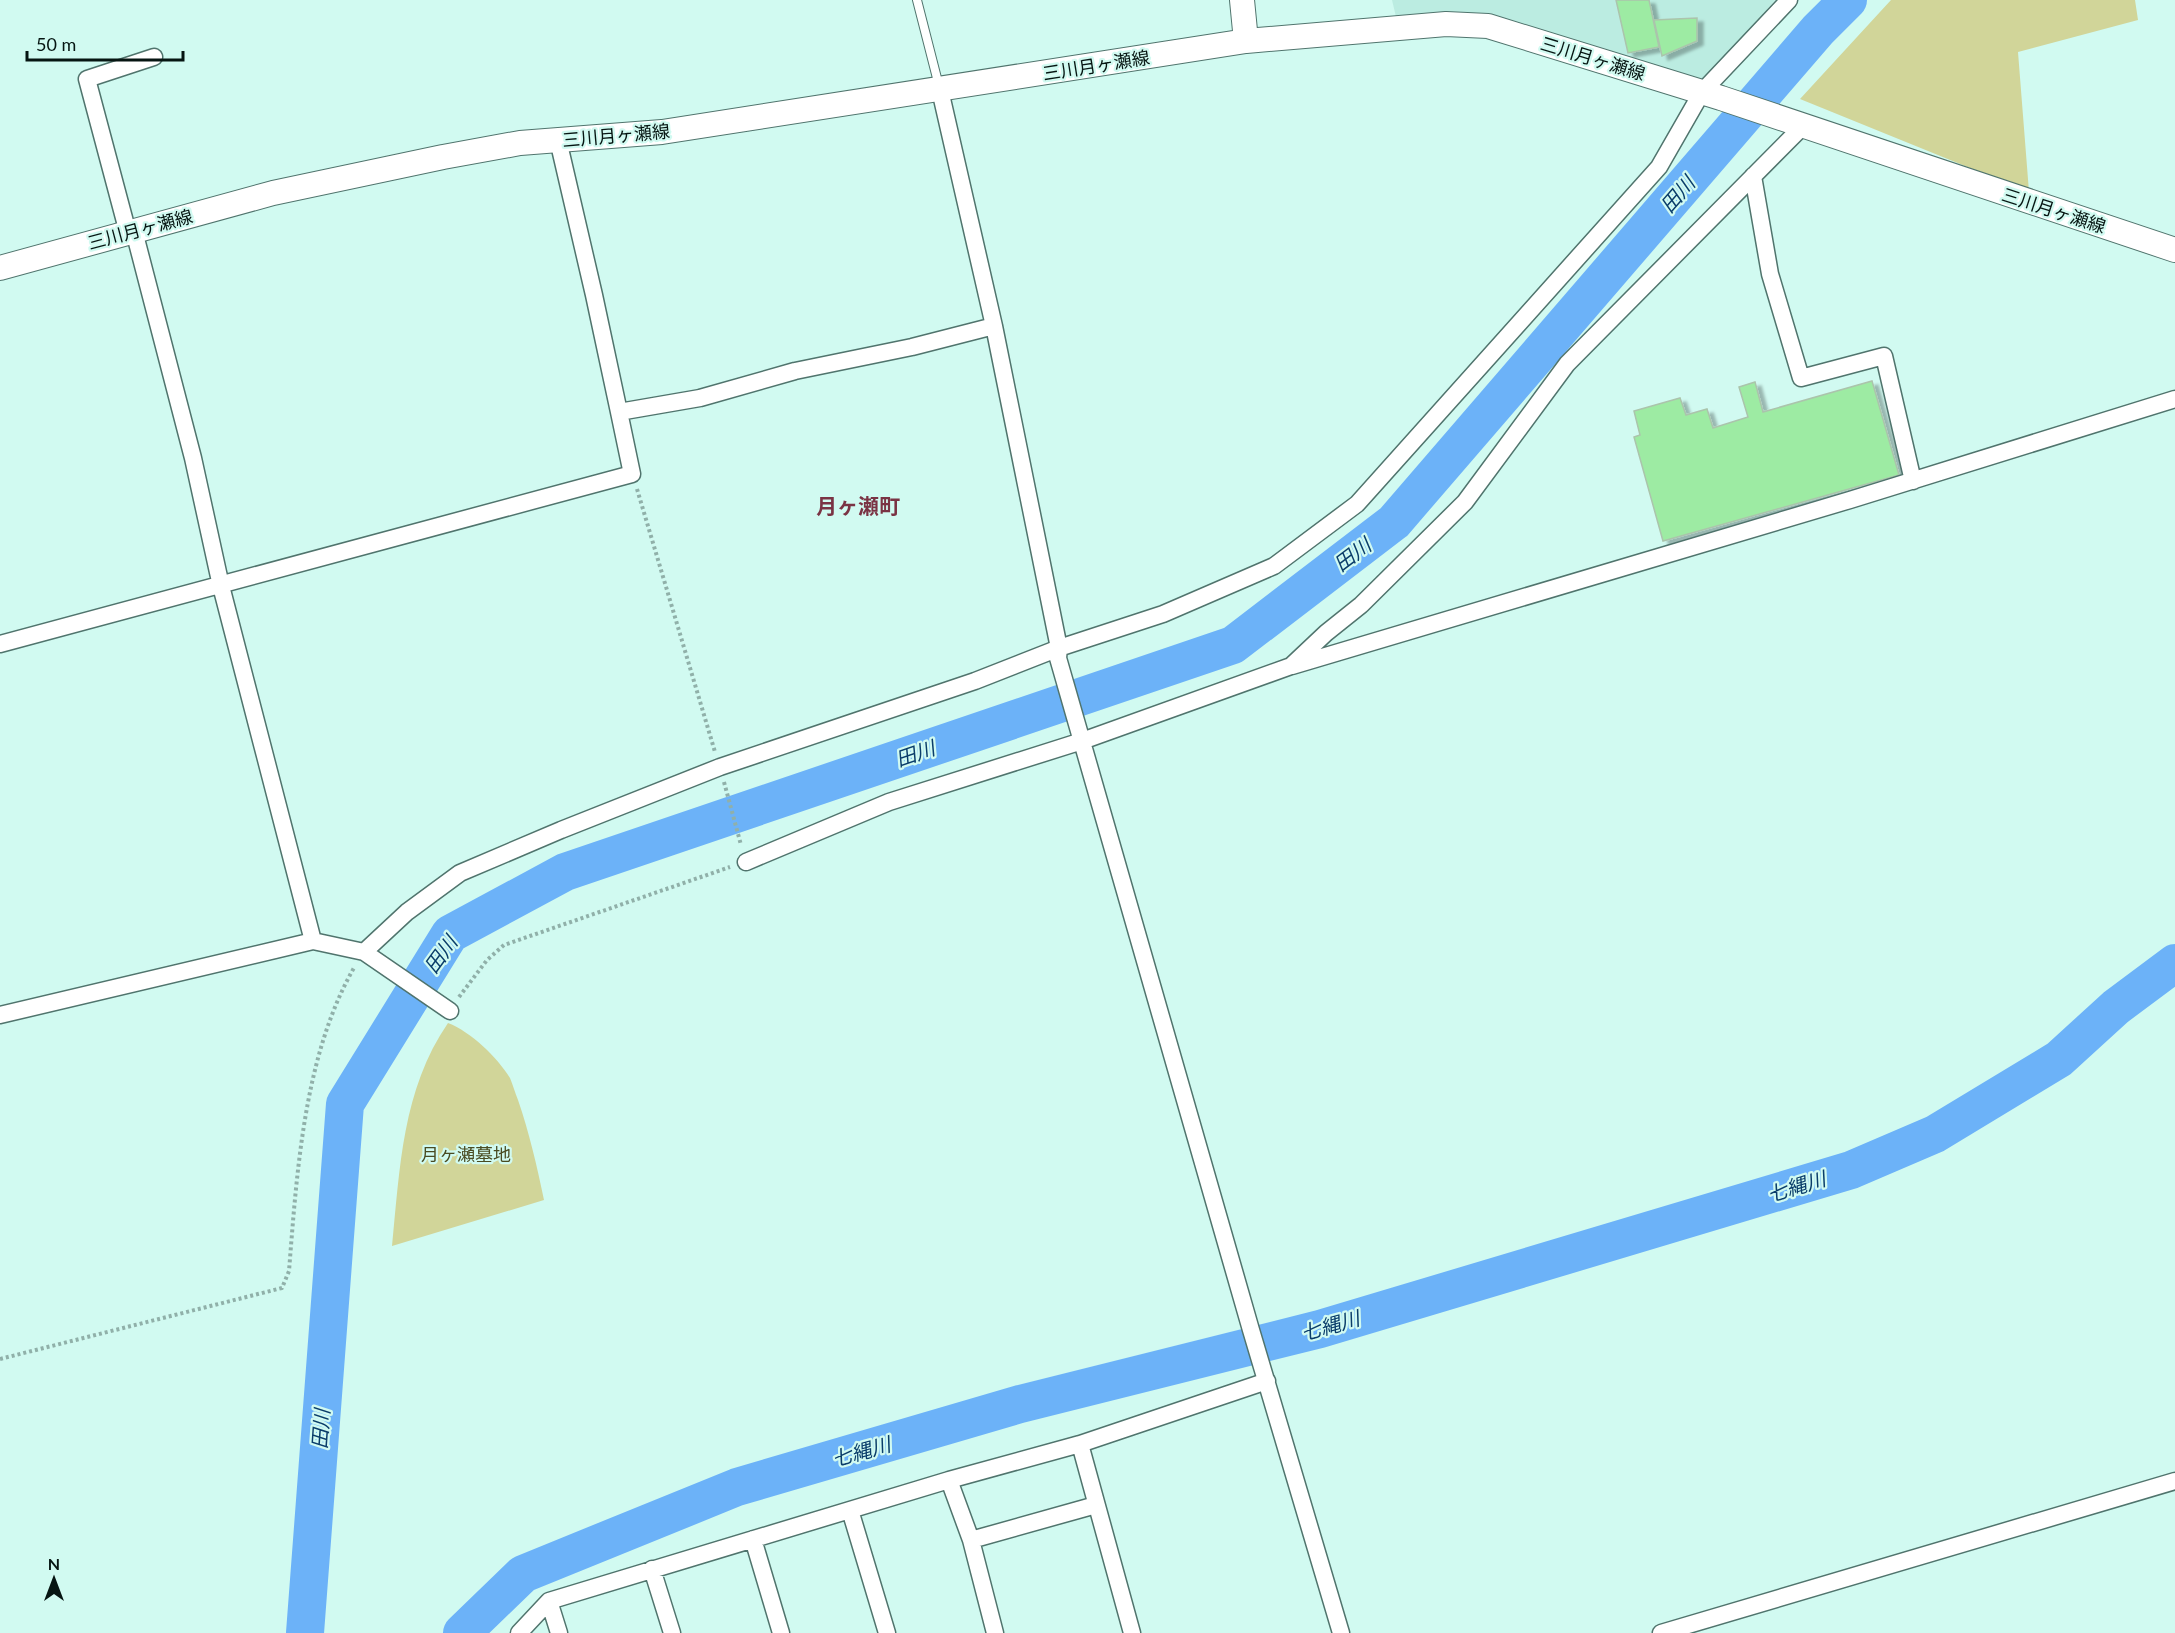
<svg xmlns="http://www.w3.org/2000/svg" width="2175" height="1633" font-family="Lato,'Noto Sans JP',sans-serif">
  <defs>
    <filter id="shadow"><feDropShadow dx="6" dy="4" stdDeviation="1.5" flood-color="#0004"/></filter>
  </defs>
  <rect width="100%" height="100%" fill="#d1faf1"/>
  <!-- built -->
  <path fill="#bbece1" d="M1392 0H1775L1702 86 1526 31 1397 21Z"/>
  <!-- green -->
  <path fill="#d1d599" d="M1891 0H2135L2138 20 2018 52 2029 192 1800 99Z
    M448 1023C471 1032 497 1057 510 1078 513 1085 515 1093 518 1100 529 1132 537 1166 544 1200L392 1246C400 1168 402 1090 448 1023Z"/>
  <g fill="none" stroke-linecap="round" stroke-linejoin="round">
    <!-- river -->
    <path stroke="#6cb2f8" stroke-width="38" d="M305 1633 345 1104 450 934 565 872 1233 645 1394 522 1818 30 1848 0
      M462 1633 523 1574 737 1487 1020 1404 1320 1329 1851 1170 1935 1134 2059 1059 2116 1007 2175 963"/>
  </g>
  <!-- building -->
  <path fill="#9deba3" stroke="#abc4ac" stroke-width="1.5" filter="url(#shadow)" d="M1616 0H1649L1659 47 1628 53Z
    M1697 18V41L1662 56 1654 20Z
    M1872 381 1899 475 1663 541 1634 437 1640 435 1634 411 1680 398 1686 415 1707 409 1713 428 1748 417 1739 387 1755 382 1763 412Z"/>
  <g fill="none" stroke-linecap="round" stroke-linejoin="round">
    <!-- service casing -->
    <g stroke="#50746d" stroke-width="10">
      <path id="service" d="M917 0 939 86"/>
    </g>
    <!-- minor casing -->
    <g stroke="#50746d" stroke-width="19">
      <path id="minor" d="M940 90 994 326 1059 648 1058 658 1251 1330 1341 1633
        M558 140 594 295 619 412
        M1753 176 1770 274 1801 378 1884 356 1913 481
        M134 231 193 458 221 586 313 941
        M128 233 87 79 154 57
        M0 644 632 474 619 412 700 398 795 371 912 347 994 326
        M1292 666 1850 500 2175 399
        M746 862 889 802 1082 741 1291 666 1326 633 1361 605 1465 502 1567 364 1803 126
        M364 952 407 912 460 873 561 830 720 767 975 681 1059 648 1163 614 1274 566 1357 504 1659 167 1702 92 1789 0
        M0 1015 313 941 364 952 450 1011
        M1080 1444 1132 1633
        M949 1480 971 1540 995 1633
        M850 1510 887 1633
        M753 1539 781 1633
        M971 1540 1096 1505
        M652 1569 672 1633
        M549 1601 559 1633
        M519 1633 549 1601 949 1480 1080 1444 1267 1381
        M1661 1633 2175 1481"/>
    </g>
    <!-- secondary casing -->
    <g stroke="#50746d" stroke-width="26">
      <path id="secondary" d="M1242 0 1246 41
        M0 268 273 193 443 157 520 143 662 132 1246 41 1446 24 1488 26 1721 98 2175 250"/>
    </g>
    <!-- path -->
    <path stroke="#90b0a9" stroke-width="4" stroke-dasharray="3 3" stroke-linecap="butt" d="M637 489 715 752
      M724 782 741 845
      M459 997 487 960 504 945 730 867
      M0 1359 282 1288 289 1271C297 1171 304 1054 355 966"/>
    <!-- service -->
    <use href="#service" stroke="#fff" stroke-width="8"/>
    <!-- minor -->
    <use href="#minor" stroke="#fff" stroke-width="16"/>
    <!-- secondary -->
    <use href="#secondary" stroke="#fff" stroke-width="24"/>
  </g>
  <g text-anchor="middle" dominant-baseline="central" stroke-width="4.5" stroke-linejoin="round" paint-order="stroke">
    <!-- street labels -->
    <g font-size="18" fill="#061512" stroke="#d1faf1">
      <text transform="translate(1593 58) rotate(17)">三川月ヶ瀬線</text>
      <text transform="translate(1096 65) rotate(-9)">三川月ヶ瀬線</text>
      <text transform="translate(616 135) rotate(-5)">三川月ヶ瀬線</text>
      <text transform="translate(2054 210) rotate(18)">三川月ヶ瀬線</text>
      <text transform="translate(140 229) rotate(-15)">三川月ヶ瀬線</text>
    </g>
    <!-- park labels -->
    <g font-size="18" fill="#494b21" stroke="#d1faf1">
      <text x="466" y="1154">月ヶ瀬墓地</text>
    </g>
    <!-- water labels -->
    <g font-size="20" font-style="italic" fill="#0a3d6a" stroke="#d1faf1">
      <text transform="translate(1677 194) rotate(-49)">田川</text>
      <text transform="translate(1352 554) rotate(-37)">田川</text>
      <text transform="translate(915 753) rotate(-19)">田川</text>
      <text transform="translate(440 954) rotate(-54)">田川</text>
      <text transform="translate(1796 1186) rotate(-17)">七縄川</text>
      <text transform="translate(1330 1325) rotate(-16)">七縄川</text>
      <text transform="translate(320 1429) rotate(-86)">田川</text>
      <text transform="translate(861 1451) rotate(-16)">七縄川</text>
    </g>
    <!-- quarter labels -->
    <g font-size="21" font-weight="bold" fill="#7a3344" stroke="#d1faf1">
      <text x="858" y="505">月ヶ瀬町</text>
    </g>
  </g>
  <!-- north arrow -->
  <g transform="translate(54 1579)" stroke="#d1faf1" stroke-width="4.5" paint-order="stroke">
  <path d="M0-4.5L10 22L0 15L-10 22Z" fill="#061512"/>
  <text y="-9" font-size="16" font-weight="bold" text-anchor="middle" fill="#061512">N</text>
  </g>
  <!-- scale -->
  <path d="M27 51v9h156v-9" fill="none" stroke="#061512" stroke-width="3"/>
  <text x="36" y="51" font-size="18" fill="#061512" stroke="#d1faf1" stroke-width="4.5" paint-order="stroke">50 m</text>
</svg>
